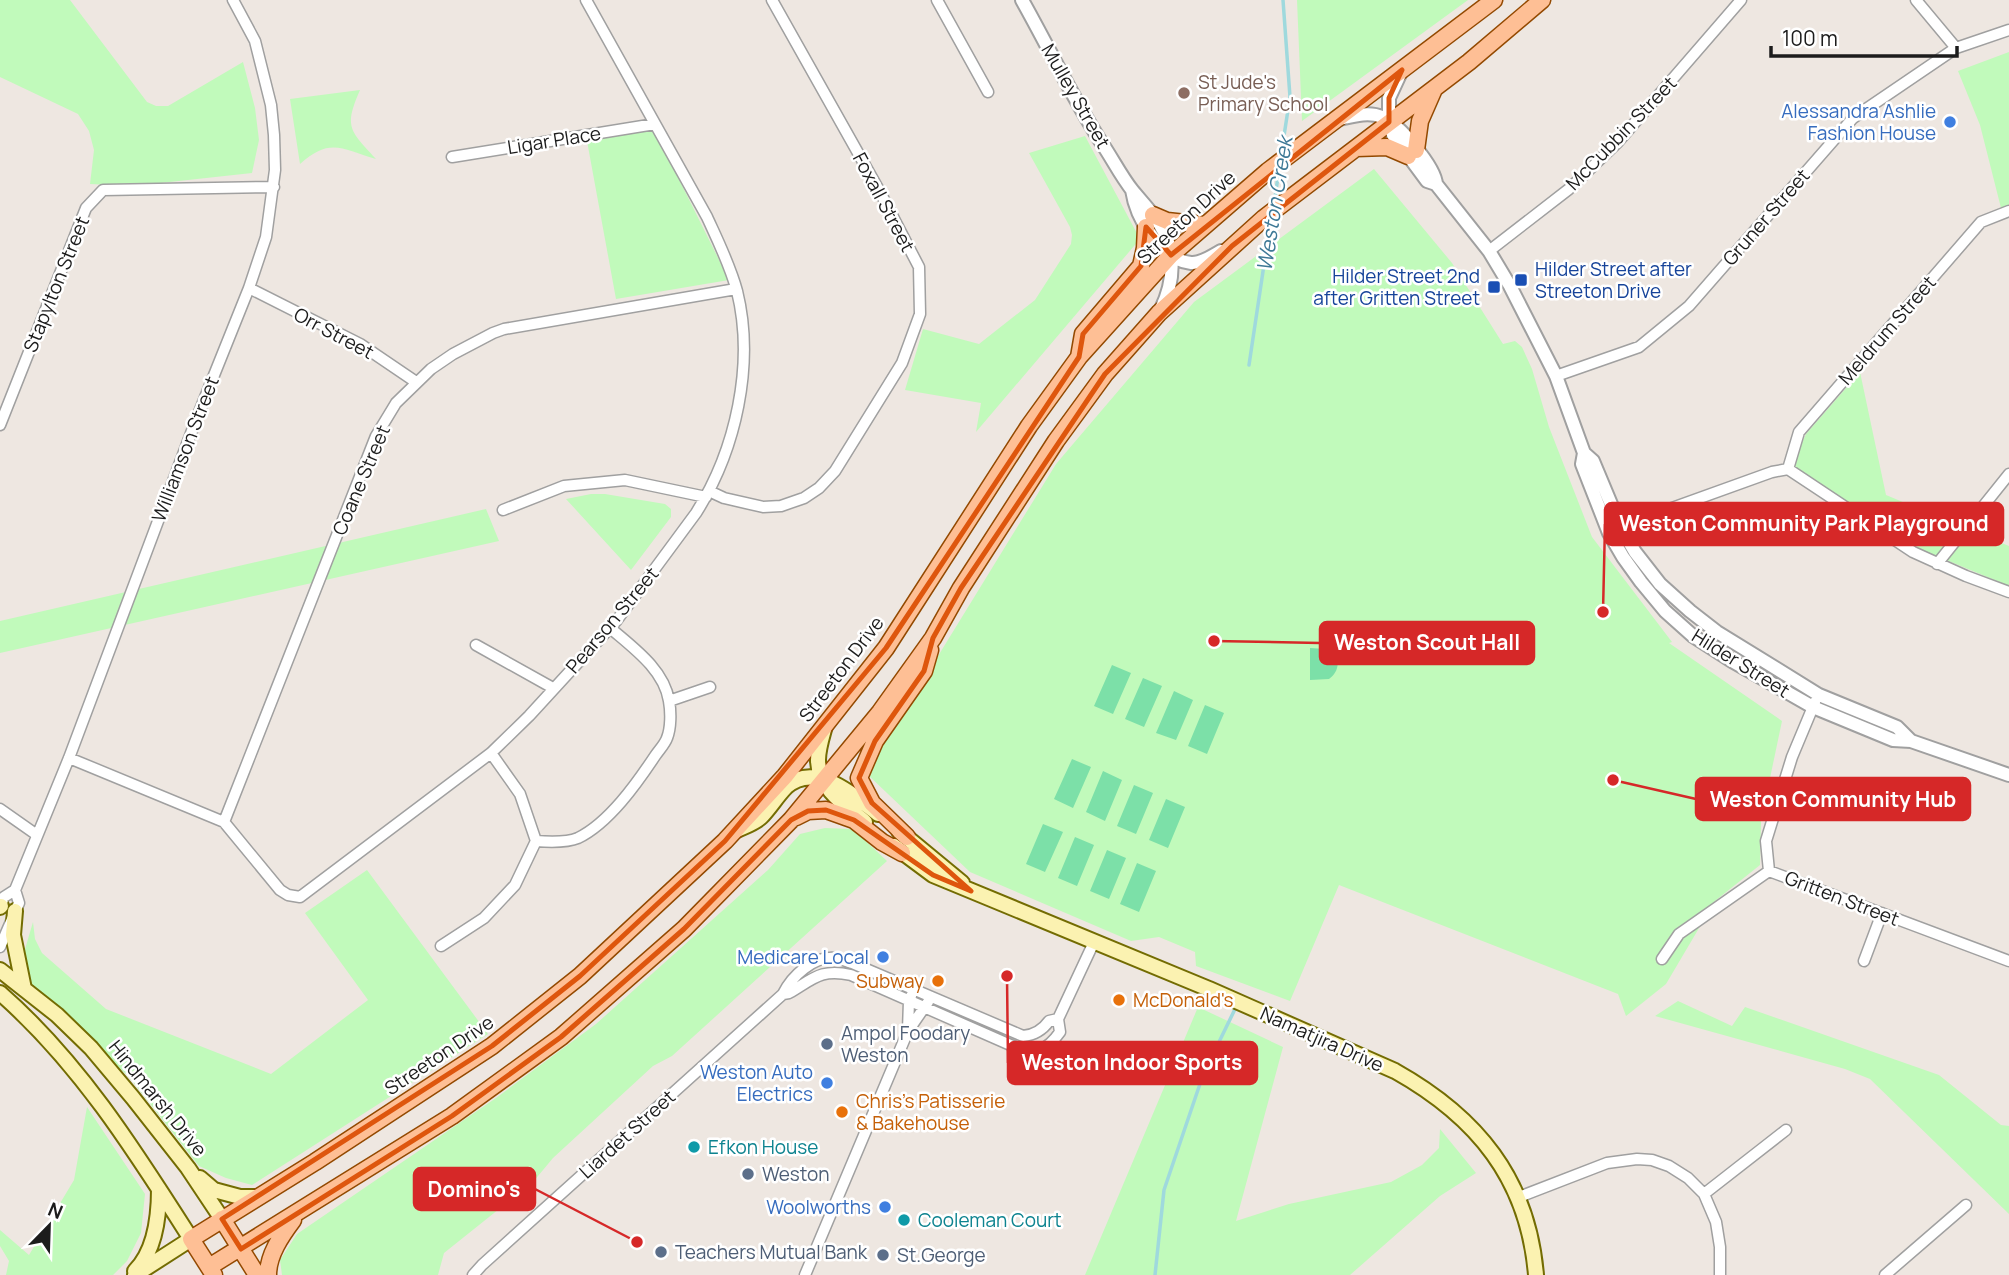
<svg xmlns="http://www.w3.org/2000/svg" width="2009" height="1275" font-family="Manrope,sans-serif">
  <rect width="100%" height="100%" fill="#eee7e1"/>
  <!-- park -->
  <path fill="#c1fabb" d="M0 0H70L147 102 156 106H168L243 62 255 108 259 140 252 173 133 186 90 184 94 150 89 131 78 114 0 77Z
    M1297 0H1468L1302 121Z
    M2009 52V209L2001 208 1980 125 1958 71Z
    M360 90C344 127 349 130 376 159 342 149 330 137 300 164L290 99Z
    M653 127 729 280 616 299 587 141Z
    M1085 136 1140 239 976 432 981 403 905 390 923 329 979 344 1035 300 1071 244 1072 235 1070 227 1029 153Z
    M1374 169 1452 263 1503 344 1515 341 1522 347 1532 369 1549 427 1592 537 1672 642 1669 643 1782 721 1761 821 1760 865 1715 901 1666 984 1626 1016 1618 994 1339 885 1290 1001 1196 966 1195 952 1159 937 1131 941 970 872 867 774 879 740 927 674 1056 464 1194 302Z
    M1860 372 1886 495 2009 546V586L1922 550 1791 467 1806 434Z
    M591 494H605L665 504 671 509V517L631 570 566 499Z
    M486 509 499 541 0 653V621Z
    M825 828 850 829 855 831 887 861 672 1056 653 1066 553 1158 533 1182 444 1253 438 1275H282L280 1260 297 1234 496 1098 596 1024 768 870 800 834Z
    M367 870 488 1034 252 1185 226 1178 199 1166 129 1077 18 973 33 922 35 939 42 953 106 1009 271 1074 368 1000 305 913Z
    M1678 1001 1732 1026 1745 1007 1939 1075 2001 1125 2009 1126V1214L1870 1079 1845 1069 1655 1016Z
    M1198 1007 1283 1047 1236 1221 1289 1204 1391 1182 1422 1165 1439 1148 1440 1129 1476 1173 1440 1196 1350 1275H1085Z
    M87 1107 145 1194 141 1233 127 1261 113 1275H6L9 1261 0 1246V1230L29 1255 74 1180Z"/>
  <!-- pitch -->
  <path fill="#7ce0a8" d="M1310 648 1326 649 1336 657C1340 666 1336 674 1329 679L1310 680Z
    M1112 665 1131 673 1113 714 1094 706Z
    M1143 678 1162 686 1144 727 1125 719Z
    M1174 691 1193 700 1176 740 1156 733Z
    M1205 705 1224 713 1207 754 1188 746Z
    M1072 759 1091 767 1073 808 1054 799Z
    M1103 771 1122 780 1105 821 1086 812Z
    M1134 785 1153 793 1136 834 1117 826Z
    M1166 799 1185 807 1168 848 1149 840Z
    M1043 824 1063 832 1045 872 1026 864Z
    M1075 837 1094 845 1077 886 1058 878Z
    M1107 850 1126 858 1109 899 1090 891Z
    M1137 863 1156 871 1139 912 1120 904Z"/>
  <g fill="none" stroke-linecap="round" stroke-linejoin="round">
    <!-- stream -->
    <path stroke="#9fd9dd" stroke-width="3.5" d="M1281 155 1290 97 1283 0
      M1274 204 1279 170
      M1249 365 1271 218
      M1155 1275 1164 1190 1203 1075 1236 1007"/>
    <!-- minor casing -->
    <g stroke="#a0a0a0" stroke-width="13">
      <path id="minor" d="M937 0 988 92
        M1916 0 1956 48
        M452 157 655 124
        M1489 251 1569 189 1618 142 1741 0
        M249 288 360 344 416 382
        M1556 376 1639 347 1689 306 1853 118 1956 48 2009 30
        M0 425 86 208 103 190 274 187
        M1788 469 1799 432 1981 222 2009 211
        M709 491 724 498 763 507 781 506 804 498 819 488 835 471 902 363 920 314 919 267 880 192 772 0
        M503 510 564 486 625 480 706 497
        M1616 530 1647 517 1772 472 1788 469 1913 552 1966 576 2009 592
        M1937 564 2009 474
        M476 645 553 688
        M669 701 710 687
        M1815 702 1792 757 1766 841 1769 871 2009 961
        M69 758 224 822 280 890 288 895 300 897 491 753 529 716 617 620 696 513C736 450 755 364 737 291 730 265 718 241 707 217L586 0
        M0 809 37 835
        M224 822 376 436 396 403 431 369 453 354 493 333 504 329 736 289
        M536 841C549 842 566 843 578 838 609 823 637 783 655 756 659 750 665 744 667 738 671 728 671 712 669 701 664 669 632 647 609 627
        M0 908 4 897 15 890 69 758 196 420 249 288 266 237 275 170 274 135 271 105 255 41 233 0
        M441 946 484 918 515 885 536 841 520 794 491 753
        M0 947 19 903 15 890
        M1662 959 1679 934 1769 871
        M1864 961 1882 913
        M783 994 789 993C813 979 821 968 851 975L1015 1047C1036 1053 1046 1052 1060 1032L1058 1019 1094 942
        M908 1030 909 1001 911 996
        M1704 1194 1786 1130
        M1519 1197 1607 1163 1637 1159 1652 1160 1669 1166 1688 1178 1704 1194 1716 1222 1720 1247V1275
        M473 1275 482 1265 783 994C792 976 813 956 835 958 841 959 847 961 852 963L1023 1036C1034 1035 1042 1031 1049 1021L1058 1019
        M805 1275 908 1031 928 1002
        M1885 1275 1966 1205"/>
    </g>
    <!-- tertiary casing -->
    <g stroke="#a0a0a0" stroke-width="16">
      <path id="tertiary" d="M1022 0C1049 48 1073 99 1103 145 1113 160 1121 176 1132 190 1145 206 1162 222 1168 242 1175 266 1172 287 1161 309
        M1402 70 1389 98V122L1393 135 1427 181 1436 184 1489 251 1510 286 1556 376 1584 453 1593 461 1621 528 1635 552 1660 584 1690 611 1717 632 1819 695 1897 727 1911 741
        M1339 119C1352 116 1369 111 1382 117 1399 124 1435 167 1436 184
        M1132 190C1136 217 1160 260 1191 263 1201 264 1212 256 1221 251
        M1584 453 1582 464 1609 533 1623 557 1641 582 1665 611 1693 636 1732 661 1813 707 1893 740 1911 741 2009 775"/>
    </g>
    <!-- secondary casing -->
    <g stroke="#736c02" stroke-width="18">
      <path id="secondary" d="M825 726C822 737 818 749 818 760 818 788 846 806 865 822
        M737 830C745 826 755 823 761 817 770 808 777 796 786 787 815 760 855 796 878 814
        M899 831 962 883
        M894 846 933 875 1209 989 1395 1071C1477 1117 1528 1179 1536 1275
        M0 907 1 906
        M15 911 13 935 24 989
        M0 970 57 1015 91 1048 133 1098 188 1168 222 1219
        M0 993C79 1062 135 1151 191 1239L135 1275
        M200 1178 214 1190 240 1197H258
        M135 1271C155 1251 159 1217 159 1189"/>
    </g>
    <!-- primary casing -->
    <g stroke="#934900" stroke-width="19">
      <path id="primary" d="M1356 148 1387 147 1408 156
        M1416 150 1420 121 1434 89
        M1153 215 1167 221 1204 225
        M1079 357 1083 334 1141 266 1145 248 1146 227
        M796 817 808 811 826 810 854 820 882 842 902 853
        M907 837 872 803 859 778 875 741 924 671 930 650
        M222 1219 257 1275
        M209 1267 452 1116 561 1037 684 929 791 820 880 712 933 638 961 588 1056 441 1105 374 1159 313 1264 218 1469 62 1542 0
        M214 1275 191 1239 315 1162 492 1046 580 976 725 841 785 776 886 648 1029 426 1079 357 1171 255 1268 171 1494 0
        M268 1275C268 1255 281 1236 293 1220"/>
    </g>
    <!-- minor -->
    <use href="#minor" stroke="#fff" stroke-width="10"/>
    <!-- tertiary -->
    <use href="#tertiary" stroke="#fff" stroke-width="12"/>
    <!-- secondary -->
    <use href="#secondary" stroke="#fbf2b1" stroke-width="14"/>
    <!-- primary -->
    <use href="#primary" stroke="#febf95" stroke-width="16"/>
  </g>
  <!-- marked area -->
  <path fill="none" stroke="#de560d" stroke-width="5" stroke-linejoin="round" d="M1402 70 1389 98V122L1232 246 1105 374 961 588 933 638 924 671 875 741 859 778 872 803 971 891 933 875 854 820 826 810 808 811 791 820 684 929 561 1037 452 1116 241 1249 222 1219 492 1046 580 976 725 841 886 648 1079 357 1083 334 1141 266 1146 227 1171 255Z"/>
  <!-- markers -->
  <circle fill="#8d6e63" stroke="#fff" stroke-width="2.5" cx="1184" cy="93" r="7"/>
  <g fill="#3f7fe0" stroke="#fff" stroke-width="2.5">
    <circle cx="1950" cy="122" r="7"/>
    <circle cx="883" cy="957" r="7"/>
    <circle cx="827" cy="1083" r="7"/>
    <circle cx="885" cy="1207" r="7"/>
  </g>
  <g fill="#1a4fb4" stroke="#fff" stroke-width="2.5">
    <rect x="1514" y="273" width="14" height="14" rx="3.5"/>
    <rect x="1487" y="280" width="14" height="14" rx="3.5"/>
  </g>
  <g fill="#e8710a" stroke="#fff" stroke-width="2.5">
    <circle cx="938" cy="981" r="7"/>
    <circle cx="1119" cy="1000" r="7"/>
    <circle cx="842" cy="1112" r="7"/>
  </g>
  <g fill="#5c6f8a" stroke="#fff" stroke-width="2.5">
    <circle cx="827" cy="1044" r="7"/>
    <circle cx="748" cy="1174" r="7"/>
    <circle cx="661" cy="1252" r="7"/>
    <circle cx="883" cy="1255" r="7"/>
  </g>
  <g fill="#0f9aa8" stroke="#fff" stroke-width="2.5">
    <circle cx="694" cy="1147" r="7"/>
    <circle cx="904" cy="1220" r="7"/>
  </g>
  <g text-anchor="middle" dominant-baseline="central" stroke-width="5" stroke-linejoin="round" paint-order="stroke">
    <!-- education labels -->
    <g font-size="19" fill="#785e54" stroke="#fff" text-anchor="start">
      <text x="1198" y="82">St Jude's<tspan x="1198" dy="22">Primary School</tspan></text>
    </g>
    <!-- street labels -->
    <g font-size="19" fill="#1c1c1c" stroke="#fff">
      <text transform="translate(1076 96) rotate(60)">Mulley Street</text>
      <text transform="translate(1621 133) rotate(-46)">McCubbin Street</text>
      <text transform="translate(554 140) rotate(-9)">Ligar Place</text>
      <text transform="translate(884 202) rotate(62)">Foxall Street</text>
      <text transform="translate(1186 217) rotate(-43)">Streeton Drive</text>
      <text transform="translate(1766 217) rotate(-49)">Gruner Street</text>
      <text transform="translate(56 284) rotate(-68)">Stapylton Street</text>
      <text transform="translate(1887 330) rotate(-49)">Meldrum Street</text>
      <text transform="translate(334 333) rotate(28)">Orr Street</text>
      <text transform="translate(185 449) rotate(-69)">Williamson Street</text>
      <text transform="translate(361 480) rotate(-67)">Coane Street</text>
      <text transform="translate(612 620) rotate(-50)">Pearson Street</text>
      <text transform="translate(1741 663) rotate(32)">Hilder Street</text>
      <text transform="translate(841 669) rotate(-53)">Streeton Drive</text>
      <text transform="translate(1842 898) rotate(21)">Gritten Street</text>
      <text transform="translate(1322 1039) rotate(24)">Namatjira Drive</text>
      <text transform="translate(439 1055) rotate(-34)">Streeton Drive</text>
      <text transform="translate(158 1098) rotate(51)">Hindmarsh Drive</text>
      <text transform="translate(627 1134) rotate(-42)">Liardet Street</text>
    </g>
    <!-- shop labels -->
    <g font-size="19" fill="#366cbe" stroke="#fff" text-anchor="end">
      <text x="1936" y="111">Alessandra Ashlie<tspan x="1936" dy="22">Fashion House</tspan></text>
      <text x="869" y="957">Medicare Local</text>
      <text x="813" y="1072">Weston Auto<tspan x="813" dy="22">Electrics</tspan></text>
      <text x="871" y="1207">Woolworths</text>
    </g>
    <!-- transit labels -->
    <g font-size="19" fill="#164399" stroke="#fff" text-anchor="start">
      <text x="1535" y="269">Hilder Street after<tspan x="1535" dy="22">Streeton Drive</tspan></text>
      <text x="1480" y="276" text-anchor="end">Hilder Street 2nd<tspan x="1480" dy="22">after Gritten Street</tspan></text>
    </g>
    <!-- food labels -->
    <g font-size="19" fill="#c56008" stroke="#fff" text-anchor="start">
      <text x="924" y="981" text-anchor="end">Subway</text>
      <text x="1133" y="1000">McDonald's</text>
      <text x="856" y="1101">Chris's Patisserie<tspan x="856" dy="22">&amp; Bakehouse</tspan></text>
    </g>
    <!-- service labels -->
    <g font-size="19" fill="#4e5e75" stroke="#fff" text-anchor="start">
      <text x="841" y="1033">Ampol Foodary<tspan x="841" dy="22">Weston</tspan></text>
      <text x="762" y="1174">Weston</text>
      <text x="675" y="1252">Teachers Mutual Bank</text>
      <text x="897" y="1255">St.George</text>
    </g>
    <!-- culture labels -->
    <g font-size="19" fill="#0d838f" stroke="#fff" text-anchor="start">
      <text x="708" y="1147">Efkon House</text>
      <text x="918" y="1220">Cooleman Court</text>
    </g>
    <!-- water labels -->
    <g font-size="21" font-style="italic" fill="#3e7996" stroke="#fff">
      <text transform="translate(1274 204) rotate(-81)">Weston Creek</text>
    </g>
  </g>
  <!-- callouts -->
  <path fill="none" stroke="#d62828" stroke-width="2.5" d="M1603 612L1605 524M1214 641L1320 643M1613 780L1696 799M1007 976L1008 1063M637 1242L535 1189"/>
  <g fill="#d62828" stroke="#fff" stroke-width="2.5">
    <circle cx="1603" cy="612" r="7"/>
    <circle cx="1214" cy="641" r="7"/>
    <circle cx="1613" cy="780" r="7"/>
    <circle cx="1007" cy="976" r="7"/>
    <circle cx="637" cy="1242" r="7"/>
  </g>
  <g fill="#d62828" stroke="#d62828" stroke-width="2.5">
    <rect x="1605" y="503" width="398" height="42" rx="7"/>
    <rect x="1320" y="622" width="214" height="42" rx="7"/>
    <rect x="1696" y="778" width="274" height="42" rx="7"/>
    <rect x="1008" y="1042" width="249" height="42" rx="7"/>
    <rect x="414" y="1168" width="121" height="42" rx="7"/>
  </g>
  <g font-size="21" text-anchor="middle" font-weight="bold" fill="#fff">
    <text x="1804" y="531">Weston Community Park Playground</text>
    <text x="1427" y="650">Weston Scout Hall</text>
    <text x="1833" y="807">Weston Community Hub</text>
    <text x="1132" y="1070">Weston Indoor Sports</text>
    <text x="474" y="1197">Domino's</text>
  </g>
  <!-- north arrow -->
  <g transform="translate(49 1226) rotate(23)" stroke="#ffffff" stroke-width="5" paint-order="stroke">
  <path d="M0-5L12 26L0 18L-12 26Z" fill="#1c1c1c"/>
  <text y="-10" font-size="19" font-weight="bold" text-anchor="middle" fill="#1c1c1c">N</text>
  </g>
  <!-- scale -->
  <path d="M1771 46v10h186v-10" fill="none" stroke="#1c1c1c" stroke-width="3.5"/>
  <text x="1782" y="46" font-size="21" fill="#1c1c1c" stroke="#ffffff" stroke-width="5" paint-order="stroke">100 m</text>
</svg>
